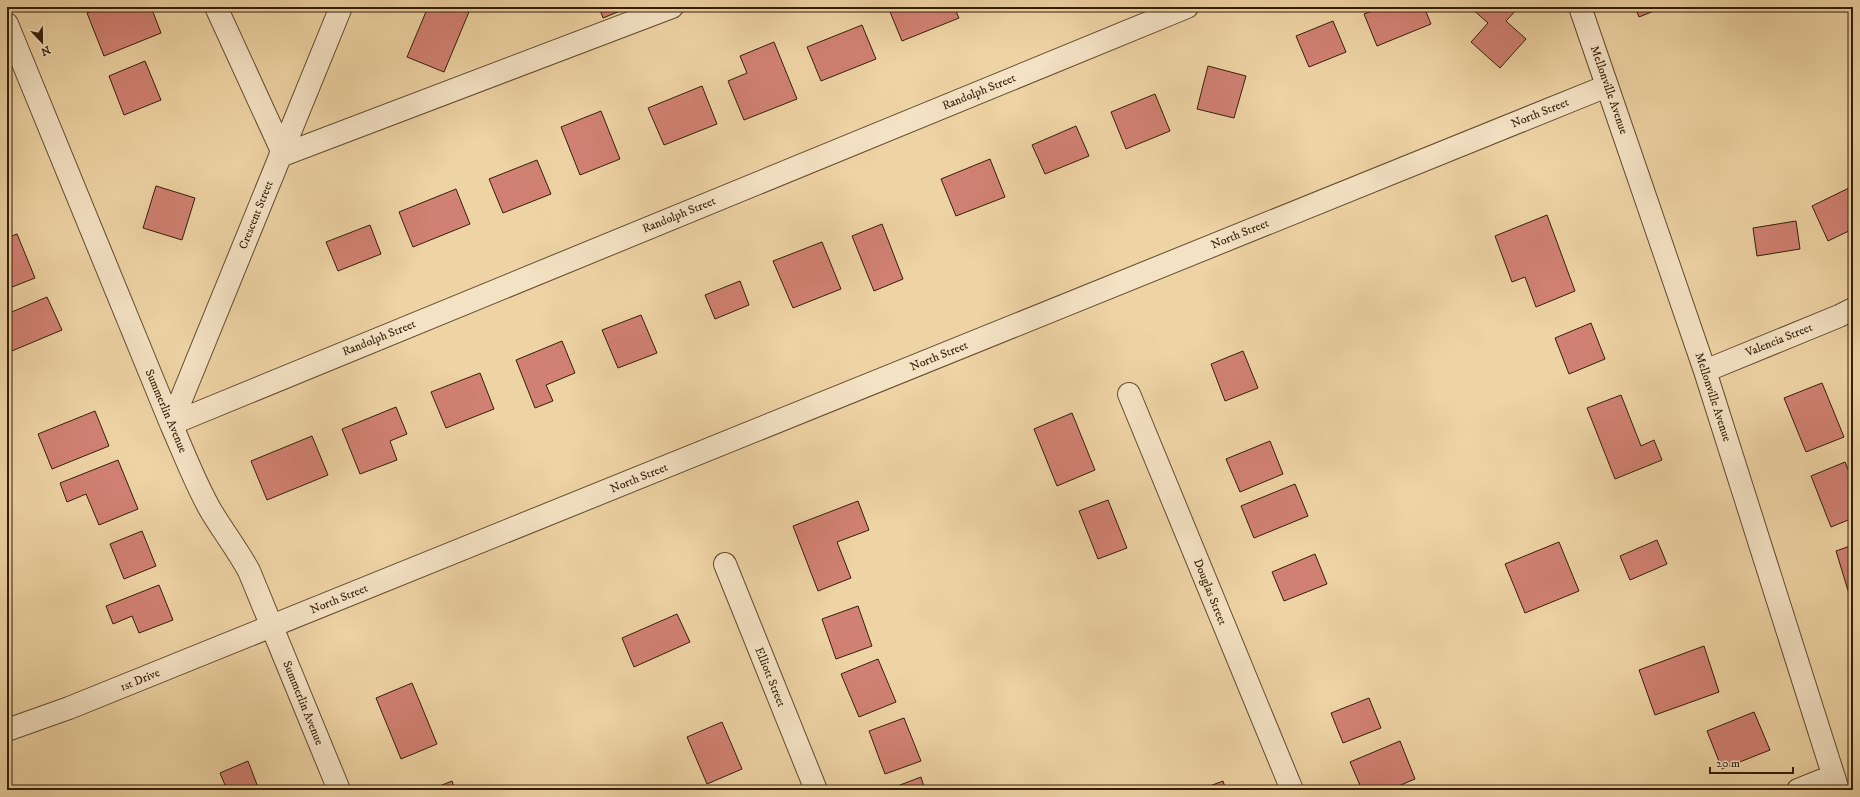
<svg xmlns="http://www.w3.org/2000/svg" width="1860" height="797" font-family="'IM FELL DW Pica',serif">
  <rect width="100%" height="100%" fill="#eed3a4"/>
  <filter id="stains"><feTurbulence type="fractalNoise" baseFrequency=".005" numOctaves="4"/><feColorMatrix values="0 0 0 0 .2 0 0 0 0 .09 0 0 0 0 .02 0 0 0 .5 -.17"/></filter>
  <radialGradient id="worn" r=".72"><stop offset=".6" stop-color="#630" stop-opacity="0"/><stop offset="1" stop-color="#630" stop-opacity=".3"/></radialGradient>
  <!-- building -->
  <path fill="#d18173" stroke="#341e08" d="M102 7H151L161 33 104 56 87 13Z
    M428 7H471L444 72 407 57Z
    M599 7H630L603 18Z
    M888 7H954L959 18 902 41Z
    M1383 7H1424L1431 24 1377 46 1364 14Z
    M1470 7H1519L1506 21 1526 39 1500 68 1471 42 1488 23Z
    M1635 7H1664L1639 17Z
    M1333 21 1346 52 1309 67 1296 36Z
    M862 25 876 59 821 81 807 47Z
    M774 42 797 99 744 120 728 81 747 73 740 56Z
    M145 61 161 100 124 115 109 76Z
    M1208 66 1246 76 1234 118 1197 109Z
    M702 86 717 124 664 145 648 108Z
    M1155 94 1170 131 1126 149 1111 112Z
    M601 111 620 159 580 175 561 127Z
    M1076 126 1089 156 1045 174 1032 145Z
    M990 159 1005 197 956 216 941 179Z
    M537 160 551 194 503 213 489 179Z
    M156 186 195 198 182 240 143 228Z
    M1853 186V229L1828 241 1812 206Z
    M456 189 470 224 413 247 399 212Z
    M1547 215 1575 291 1536 307 1525 277 1512 282 1495 236Z
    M1796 221 1800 249 1757 256 1753 228Z
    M882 224 903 279 874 291 852 236Z
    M370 225 381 254 338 271 326 242Z
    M17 234 35 278 7 289V238Z
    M822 242 841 289 793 308 773 261Z
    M740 281 749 305 715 319 705 295Z
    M47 297 62 330 7 353V314Z
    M641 315 657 353 618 368 602 330Z
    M1591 323 1605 359 1569 374 1555 338Z
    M562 341 575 373 546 385 553 401 535 408 516 360Z
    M1243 351 1258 388 1225 401 1211 364Z
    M480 373 494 409 446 428 431 392Z
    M1822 383 1844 437 1806 452 1784 398Z
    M1621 395 1641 446 1654 440 1662 460 1615 479 1587 408Z
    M396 407 407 434 390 441 397 460 360 474 342 429Z
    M95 411 109 446 52 469 38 434Z
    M1072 413 1095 470 1057 486 1034 429Z
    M312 436 328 475 267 500 251 461Z
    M1270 441 1283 474 1240 492 1226 459Z
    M118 460 138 509 99 525 86 494 67 502 60 483Z
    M1845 462 1853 482V518L1831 527 1811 476Z
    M1295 484 1308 516 1254 538 1241 506Z
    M1108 500 1127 548 1098 559 1079 511Z
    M858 501 869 530 837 542 851 578 818 591 793 526Z
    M142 531 156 566 124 579 110 544Z
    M1657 540 1667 564 1630 580 1620 556Z
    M1559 542 1579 591 1525 613 1505 564Z
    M1853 545V607L1836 551Z
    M1315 554 1327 584 1284 601 1272 572Z
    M159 585 173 620 139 633 132 616 113 624 106 606Z
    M858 606 872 646 836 659 822 619Z
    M677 614 690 642 634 667 622 638Z
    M1704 646 1719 692 1655 715 1639 670Z
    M878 659 896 702 859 717 841 674Z
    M412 683 437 744 401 759 376 698Z
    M1369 698 1381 728 1343 743 1331 713Z
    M1754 712 1770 750 1722 769 1707 731Z
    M904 718 921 761 885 774 869 731Z
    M722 722 742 769 707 784 687 737Z
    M1400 741 1415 779 1389 790H1362L1350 762Z
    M248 761 259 790H227L220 773Z
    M921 777 925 790H887Z
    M452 781 455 790H430Z
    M1223 781 1226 790H1199Z"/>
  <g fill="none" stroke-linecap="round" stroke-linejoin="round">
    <!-- minor casing -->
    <g stroke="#624b2f" stroke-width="24">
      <path id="minor" d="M216 7 282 151
        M1580 7 1705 371 1838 790
        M7 24 171 424C184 453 195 483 211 511 223 531 237 549 249 571L339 790
        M280 156 672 7
        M1705 371 1839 316 1853 309
        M1129 394 1292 790
        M171 424 1187 7
        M171 424 341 7
        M725 564 816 790
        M7 730 69 708 1607 86
        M1798 790 1833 776"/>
    </g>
    <!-- minor -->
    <use href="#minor" stroke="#f4e2c4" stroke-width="22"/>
  </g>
  <g text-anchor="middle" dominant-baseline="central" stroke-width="3.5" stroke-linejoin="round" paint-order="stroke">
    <!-- street labels -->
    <g font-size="12" fill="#341e08" stroke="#f4e2c4">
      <text transform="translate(1609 90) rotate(71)">Mellonville Avenue</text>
      <text transform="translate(979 92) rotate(-22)">Randolph Street</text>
      <text transform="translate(1540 113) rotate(-22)">North Street</text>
      <text transform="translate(256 215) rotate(-68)">Crescent Street</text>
      <text transform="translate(679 215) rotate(-22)">Randolph Street</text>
      <text transform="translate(1240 234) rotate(-22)">North Street</text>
      <text transform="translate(379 338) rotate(-22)">Randolph Street</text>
      <text transform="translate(1779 340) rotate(-22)">Valencia Street</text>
      <text transform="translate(939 356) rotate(-22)">North Street</text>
      <text transform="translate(1713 397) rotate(72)">Mellonville Avenue</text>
      <text transform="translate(166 411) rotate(67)">Summerlin Avenue</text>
      <text transform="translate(639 478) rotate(-22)">North Street</text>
      <text transform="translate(1210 592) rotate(68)">Douglas Street</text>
      <text transform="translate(339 599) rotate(-22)">North Street</text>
      <text transform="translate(770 677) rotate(68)">Elliott Street</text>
      <text transform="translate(140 680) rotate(-22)">1st Drive</text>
      <text transform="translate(303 703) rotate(68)">Summerlin Avenue</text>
    </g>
  </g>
  <!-- margin -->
  <rect width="1860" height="797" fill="none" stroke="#eed3a4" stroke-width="24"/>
  <rect x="8" y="8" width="1844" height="781" fill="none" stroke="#341e08" stroke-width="2"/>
  <rect x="12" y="12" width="1836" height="773" fill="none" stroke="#341e08"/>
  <!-- north arrow -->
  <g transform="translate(42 42) rotate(158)" stroke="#f4e2c4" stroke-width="3" paint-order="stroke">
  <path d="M0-3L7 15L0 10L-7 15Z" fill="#341e08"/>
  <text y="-6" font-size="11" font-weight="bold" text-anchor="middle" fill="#341e08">N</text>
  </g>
  <!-- scale -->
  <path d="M1710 767v6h83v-6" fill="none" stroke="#341e08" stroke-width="2"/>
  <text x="1716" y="767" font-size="12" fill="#341e08" stroke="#f4e2c4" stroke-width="3" paint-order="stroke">20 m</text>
  <rect width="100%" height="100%" filter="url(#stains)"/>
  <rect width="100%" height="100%" fill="url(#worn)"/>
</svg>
